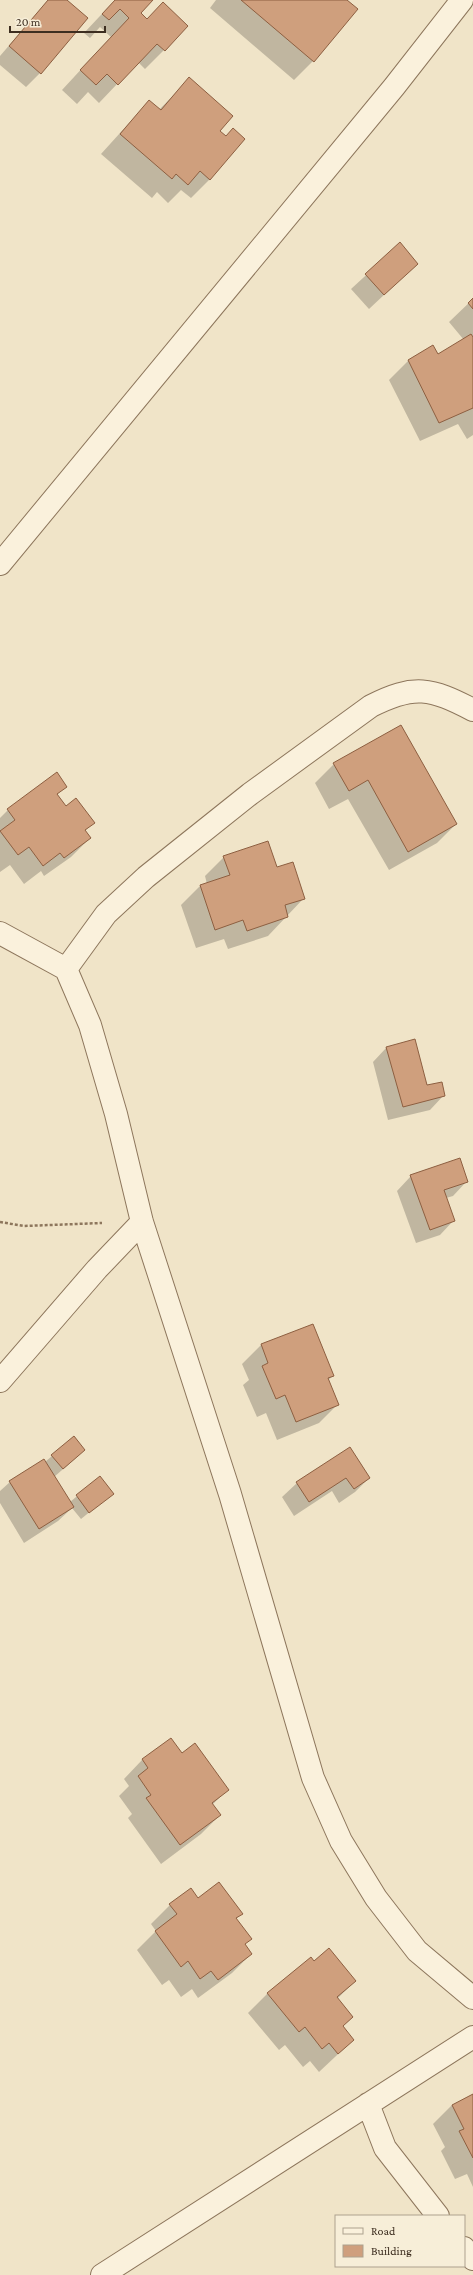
<svg xmlns="http://www.w3.org/2000/svg" width="473" height="2275" font-family="'Crimson Pro',serif">
  <rect width="100%" height="100%" fill="#f0e4c8"/>
  <!-- shadow -->
  <path fill="#0003" d="M48 0H66L40 73 26 87 0 65V56Z
    M115 0H152L139 13 164 50 145 69 138 62 99 103 88 92 77 104 62 90 111 37 100 27 90 38 84 33Z
    M216 0H345L313 61 294 80 210 8Z
    M189 79 210 179 191 198 181 190 168 203 157 192 152 198 101 154 149 101 159 110Z
    M400 244 417 264 369 309 351 289Z
    M473 299V435L467 439 458 424 420 441 389 380 408 361 432 346 438 355 464 340 449 322Z
    M401 726 456 824 437 843 389 870 348 799 329 809 315 783 334 764Z
    M65 786 57 795 66 807 93 823 85 831 90 838 71 857 44 876 41 871 24 884 10 865 0 872V818L8 810Z
    M224 857 304 898 268 936 228 949 224 939 196 948 181 905 200 886 207 884 205 876Z
    M387 1047 427 1087 444 1095 430 1110 388 1120 373 1062Z
    M411 1176 467 1181 453 1196 446 1198 454 1220 440 1235 416 1243 397 1191Z
    M312 1325 333 1376 328 1380 338 1404 319 1423 277 1440 266 1413 257 1417 243 1385 249 1380 242 1364 261 1345Z
    M350 1449 369 1478 355 1492 339 1503 332 1491 294 1516 282 1497 297 1483Z
    M52 1456 77 1457 54 1477 70 1502 100 1477 112 1494 81 1519 72 1508 58 1521 24 1543 0 1503V1491L10 1482 45 1462Z
    M171 1740 182 1755 227 1790 212 1805 220 1815 201 1834 161 1864 128 1818 132 1814 119 1796 129 1786 124 1779 142 1760Z
    M198 1899 241 1914 236 1919 244 1945 251 1954 232 1973 198 1998 192 1989 181 1997 169 1980 162 1985 137 1950 156 1931 151 1924 170 1905Z
    M311 1958 314 1962 355 1981 337 1999 352 2017 342 2027 353 2040 319 2072 310 2061 303 2067 285 2045 279 2050 248 2013 267 1994Z
    M473 2095V2187L467 2174 455 2179 441 2151 445 2147 433 2124 452 2105Z"/>
  <!-- building -->
  <path fill="#cf9f7d" stroke="#8d5f41" d="M48 0H67L88 18 41 74 9 46Z
    M115 0H153L141 13 147 19 163 2 188 26 165 51 157 44 118 85 107 74 96 85 80 70 129 18 120 9 109 20 102 14Z
    M241 0H347L358 9 314 62Z
    M189 77 233 116 220 131 226 136 233 128 245 139 210 180 200 171 188 185 176 174 172 179 120 134 149 100 161 110Z
    M400 242 418 264 384 295 365 274Z
    M473 298V309L468 303Z
    M471 334 473 337V408L439 423 408 360 433 345 438 354Z
    M401 725 457 824 408 852 368 780 349 791 333 763Z
    M57 772 67 787 57 794 66 806 76 798 95 823 85 830 91 838 64 858 60 853 43 866 29 847 18 855 0 831 15 820 7 809Z
    M268 841 277 867 293 862 305 899 285 905 288 917 247 931 243 920 215 930 200 885 230 875 223 856Z
    M415 1039 427 1085 442 1082 445 1096 403 1107 386 1047Z
    M460 1158 468 1182 444 1190 455 1221 430 1230 410 1175Z
    M313 1324 334 1376 328 1378 339 1405 296 1422 285 1395 276 1399 262 1366 268 1363 261 1344Z
    M74 1436 85 1450 63 1469 51 1455Z
    M350 1447 370 1478 354 1489 346 1478 309 1502 296 1482Z
    M44 1459 74 1507 39 1529 9 1481Z
    M100 1476 114 1494 89 1513 76 1495Z
    M171 1738 182 1753 195 1743 229 1790 212 1803 221 1815 180 1845 146 1798 151 1795 138 1776 148 1768 142 1759Z
    M219 1882 243 1914 236 1918 252 1939 245 1944 252 1954 218 1980 211 1971 200 1979 188 1961 181 1967 155 1931 177 1914 169 1904 191 1888 198 1898Z
    M329 1948 356 1981 337 1997 353 2017 343 2026 354 2040 338 2054 329 2043 322 2049 305 2027 299 2032 267 1993 311 1957 314 1961Z
    M473 2094V2158L459 2131 464 2129 452 2105Z"/>
  <g fill="none" stroke-linecap="round" stroke-linejoin="round">
    <!-- minor casing -->
    <g stroke="#8d765c" stroke-width="24">
      <path id="minor" d="M0 564 394 87 462 0
        M0 933 66 969 90 1025 116 1114 142 1222 230 1494 313 1778 341 1841 376 1898 417 1951 473 1998
        M66 969 106 914 146 877 250 794 371 706C414 684 431 688 473 710
        M0 1381 97 1269 142 1222
        M368 2104 385 2148 438 2216
        M464 2248 473 2259
        M102 2275 473 2037"/>
    </g>
    <!-- path -->
    <path stroke="#8d765c" stroke-width="2.5" stroke-dasharray="3 2" stroke-linecap="butt" d="M0 1222 24 1226 102 1223"/>
    <!-- minor -->
    <use href="#minor" stroke="#faf1dc" stroke-width="22"/>
  </g>
  <!-- legend -->
  <rect x="335" y="2215" width="130" height="52" fill="#f7eed8" stroke="#ada18e"/>
  <rect x="343" y="2228" width="20" height="6" fill="#faf1dc" stroke="#ada18e"/>
  <text x="371" y="2235" font-size="12" fill="#3d2e20">Road</text>
  <rect x="343" y="2245" width="20" height="12" fill="#cf9f7d" stroke="#ada18e"/>
  <text x="371" y="2255" font-size="12" fill="#3d2e20">Building</text>
  <!-- scale -->
  <path d="M10 26v6h95v-6" fill="none" stroke="#3d2e20" stroke-width="2"/>
  <text x="16" y="26" font-size="12" fill="#3d2e20" stroke="#f7eed8" stroke-width="3" paint-order="stroke">20 m</text>
</svg>
